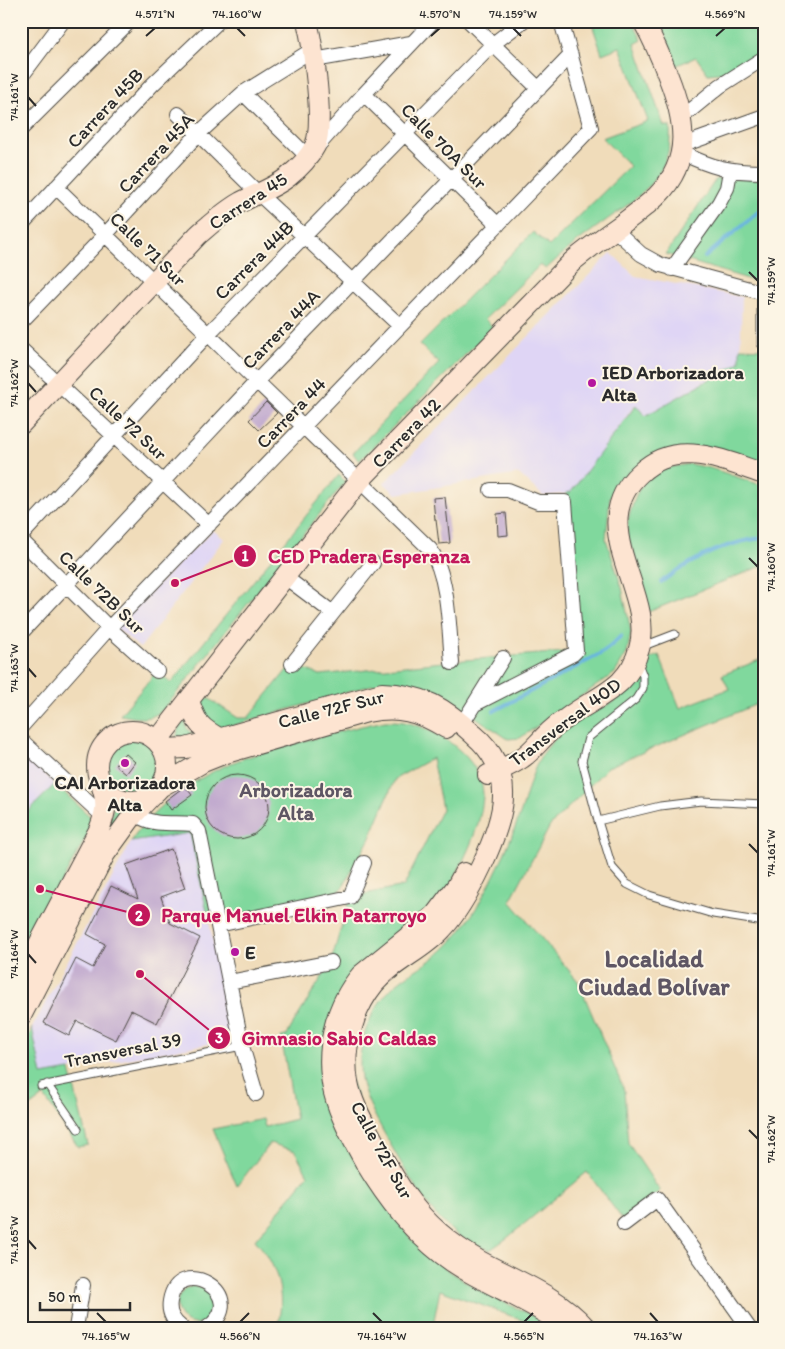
<svg xmlns="http://www.w3.org/2000/svg" width="785" height="1349" font-family="Itim,sans-serif">
  <rect width="100%" height="100%" fill="#fcf5e5"/>
  <filter id="ink" filterUnits="userSpaceOnUse"><feTurbulence type="fractalNoise" baseFrequency=".02" numOctaves="2"/><feDisplacementMap in="SourceGraphic" scale="10" xChannelSelector="R" yChannelSelector="G"/><feConvolveMatrix kernelMatrix="1 2 1 2 8 2 1 2 1" color-interpolation-filters="sRGB"/></filter>
  <filter id="wash" filterUnits="userSpaceOnUse"><feTurbulence type="fractalNoise" baseFrequency=".0096" numOctaves="4" result="noise"/><feDisplacementMap in="SourceGraphic" scale="20" xChannelSelector="R" yChannelSelector="G"/><feGaussianBlur stdDeviation="1.12" result="paint"/><feColorMatrix in="noise" values="0 0 0 0 0 0 0 0 0 0 0 0 0 0 0 0 0 1.4 0 .05"/><feComposite in="paint" operator="in"/></filter>
  <g filter="url(#wash)">
    <rect width="100%" height="100%" fill="#f0dcba"/>
    <!-- built -->
    <path fill="#dfd5f5" d="M611 253 635 276 742 297 740 362 645 416 635 405 571 493 543 496 519 474 396 494 384 483Z
      M213 530 224 539 140 648 115 627Z
      M21 751 55 784 21 819Z
      M190 833 234 1039 42 1075 32 1028 131 842Z"/>
    <!-- green -->
    <path fill="#80d89d" stroke="#568264" d="M591 21H632L642 40 635 44 664 126H670C674 181 631 201 593 230 576 242 561 255 546 269L540 265 485 319 493 327 359 461 353 453 439 363 420 345 533 232 549 246 630 166 602 138 648 121 620 47 602 54Z
      M654 21H764V52L733 72 708 74 696 57 675 66Z
      M716 179H764V284L666 254Z
      M740 348 764 349V466L726 453 629 472 610 497 606 539 622 588 631 632 627 653 615 673 520 738 508 739 447 698 424 687 402 683 372 685 228 727H218L208 723 199 704 202 694 238 718H248L292 664 320 675 452 661 576 651 566 493 571 492 636 405 645 416 740 362Z
      M689 464 710 468 764 486V565L648 612 639 569 627 536 628 519 636 495 643 483 661 469Z
      M339 475 345 482 164 709C148 722 139 718 120 715L157 671 171 683Z
      M659 655 680 708 729 689 722 675 764 658V701L608 767 550 826 510 901 578 981 624 1090 628 1143 660 1191 623 1220 587 1172 507 1238 490 1250C482 1247 472 1245 465 1240 434 1221 415 1187 397 1156 386 1136 364 1100 361 1078 356 1045 370 1007 395 985 407 974 422 967 435 957 454 942 470 920 482 898 498 870 511 840 522 809 529 787 533 764 548 747 560 731 579 721 596 711 607 705 619 700 627 690 635 681 639 671 644 661Z
      M185 718 186 727 194 737 176 741 178 729Z
      M385 721C391 721 398 721 404 722 437 728 484 759 483 796 481 828 464 859 450 887L333 1033 409 1237C435 1264 467 1284 501 1301 518 1309 538 1316 553 1328H532L533 1324 440 1290 433 1325 400 1324 399 1328H277C286 1295 278 1265 255 1240L308 1175 295 1151 270 1143 237 1186 213 1129 263 1119 265 1127 296 1119 281 1037 286 1036 331 962 350 897 404 886 442 809 432 758 395 779 369 840 339 893 209 921 190 833 131 842C153 805 205 771 245 758 262 752 280 748 297 743 326 735 355 727 385 721Z
      M107 765a26 26 0 1 1 52 0a26 26 0 1 1-52 0Z
      M55 784 95 821 21 956V819Z
      M114 805 127 811 105 838Z
      M32 1028 42 1075 70 1070 88 1145 78 1147 44 1096 21 1113V1054Z
      M177 1305a19 19 0 1 1 38 0a19 19 0 1 1-38 0Z"/>
    <g fill="none" stroke-linecap="round" stroke-linejoin="round">
      <!-- stream -->
      <path stroke="#67b4e0" stroke-width="4" d="M705 257 764 207
        M661 582C691 560 726 541 764 538
        M494 711 600 654 611 646 621 636"/>
    </g>
    <g id="blocks">
      <!-- building -->
      <path fill="#bea6cd" d="M266 402 277 413 259 430 249 420Z
        M445 497 450 543 439 544 436 520H435L433 498Z
        M506 513 508 535 498 536 497 514Z
        M125 753 135 762 126 774 115 765Z
        M205 807a32 32 0 1 1 64 0a32 32 0 1 1-64 0Z
        M185 786 192 795 171 810 165 801Z
        M171 849 185 888 161 897 170 923 200 938 157 1023 131 1010 116 1040 77 1021 69 1036 44 1023 76 959 93 968 105 944 87 934 111 886 138 899 126 865Z"/>
    </g>
  </g>
  <g filter="url(#ink)">
    <use href="#blocks" fill-opacity="0" stroke="#494640" stroke-width="1"/>
    <g fill="none" stroke-linecap="round" stroke-linejoin="round">
      <!-- lane casing -->
      <g stroke="#494640" stroke-width="9">
        <path id="lane" d="M761 344V292
          M641 647 675 634
          M638 663 643 676V688L636 699 588 738 582 761 598 821 612 867 627 884 649 895 713 914 764 922
          M598 821 660 806 701 801 764 804
          M47 1084 78 1129
          M41 1086 242 1046"/>
      </g>
      <!-- street casing -->
      <g stroke="#494640" stroke-width="16">
        <path id="street" d="M469 21 539 89
          M314 60 411 43
          M21 77 63 21
          M243 93 308 157 364 94 433 21
          M364 94 498 225
          M178 114 258 193 400 326
          M682 117 720 86 764 58
          M21 129 130 21
          M683 145 764 116
          M682 153C713 168 729 172 764 172
          M56 187 430 549C449 577 449 629 452 663
          M21 225 152 85 219 21
          M614 229 641 254 661 265 764 293
          M672 269 719 203 727 188 730 171
          M21 322 105 235 198 134 243 93 312 50
          M21 349 209 525
          M21 536 208 334 493 44 523 21
          M21 540 109 628 157 671
          M285 577 333 613
          M21 633 257 381 571 55
          M292 664 373 563
          M475 704 573 654 576 651 565 502H538L508 490H491
          M462 724 503 658
          M21 727 109 628 591 128 561 21
          M21 740 104 817
          M134 814C158 828 169 821 193 824L199 831 242 1046 256 1094
          M218 925 350 897 364 863
          M229 982 331 962
          M624 1224 657 1199 749 1328
          M76 1328 83 1285
          M182 1328C173 1321 168 1313 170 1301 178 1252 253 1296 207 1328"/>
      </g>
      <!-- secondary casing -->
      <g stroke="#494640" stroke-width="22">
        <path id="secondary" d="M21 424 198 235C212 223 225 211 241 202 256 194 274 188 288 177 298 169 309 158 315 146 325 123 313 46 307 21
          M189 700C195 722 200 728 221 739
          M97 766a35 35 0 1 1 70 0a35 35 0 1 1-70 0Z
          M157 741 360 480 573 261C600 238 631 220 657 196 693 160 685 119 668 76 661 57 653 39 643 21
          M164 749 186 748 382 693C422 694 445 708 474 735 492 750 504 772 503 796 503 830 466 904 442 929 422 951 393 961 374 984 353 1010 342 1049 348 1082 352 1104 364 1123 374 1142 385 1161 395 1181 408 1198 426 1224 453 1246 480 1261 517 1281 558 1296 586 1328
          M488 775C500 770 512 765 522 758 531 752 537 744 544 737 551 730 559 723 567 718 584 705 605 696 620 682 629 673 636 661 639 649 656 593 582 526 640 473 677 438 722 460 764 474
          M160 787 203 762 223 754 367 712C398 706 419 711 446 728
          M464 873 457 886 435 915 361 975C334 1007 324 1052 334 1093 340 1117 353 1140 365 1162 386 1197 410 1229 442 1254 480 1284 529 1297 566 1328
          M21 978 99 830C106 812 108 804 101 784
          M21 1016 105 854 134 814 153 794"/>
      </g>
      <!-- lane -->
      <use href="#lane" stroke="#fff" stroke-width="7"/>
      <!-- street -->
      <use href="#street" stroke="#fff" stroke-width="14"/>
      <!-- secondary -->
      <use href="#secondary" stroke="#fde4d1" stroke-width="20"/>
    </g>
  </g>
  <!-- ticks -->
  <path fill="none" stroke="#2b2b2b" stroke-width="2" d="M237 28 245 36M513 28 521 36M146 36 155 28M431 36 440 28M716 36 725 28M28 97 36 106M749 272 758 281M28 383 36 392M749 558 758 567M28 668 36 677M749 844 758 853M28 954 36 963M749 1130 758 1139M28 1240 36 1249M97 1313 106 1322M373 1313 382 1322M650 1313 658 1322M240 1322 249 1313M524 1322 533 1313"/>
  <!-- markers -->
  <g fill="#b5179e" stroke="#fcf5e5" stroke-width="2">
    <circle cx="592" cy="383" r="5"/>
    <circle cx="125" cy="763" r="5"/>
    <circle cx="235" cy="952" r="5"/>
  </g>
  <g text-anchor="middle" dominant-baseline="central" stroke-width="4" stroke-linejoin="round" paint-order="stroke">
    <!-- street labels -->
    <g font-size="19" fill="#2b2b2b" stroke="#fcf5e5">
      <text transform="translate(105 108) rotate(-47)">Carrera 45B</text>
      <text transform="translate(444 146) rotate(45)">Calle 70A Sur</text>
      <text transform="translate(156 153) rotate(-47)">Carrera 45A</text>
      <text transform="translate(248 201) rotate(-33)">Carrera 45</text>
      <text transform="translate(148 249) rotate(44)">Calle 71 Sur</text>
      <text transform="translate(254 260) rotate(-45)">Carrera 44B</text>
      <text transform="translate(281 329) rotate(-46)">Carrera 44A</text>
      <text transform="translate(291 413) rotate(-46)">Carrera 44</text>
      <text transform="translate(128 423) rotate(43)">Calle 72 Sur</text>
      <text transform="translate(406 433) rotate(-46)">Carrera 42</text>
      <text transform="translate(102 592) rotate(44)">Calle 72B Sur</text>
      <text transform="translate(331 709) rotate(-14)">Calle 72F Sur</text>
      <text transform="translate(565 722) rotate(-37)">Transversal 40D</text>
      <text transform="translate(123 1050) rotate(-11)">Transversal 39</text>
      <text transform="translate(382 1150) rotate(61)">Calle 72F Sur</text>
    </g>
    <!-- poi labels -->
    <g font-size="19" font-weight="bold" fill="#2b2b2b" stroke="#fcf5e5" text-anchor="start">
      <text x="602" y="372">IED Arborizadora<tspan x="602" dy="22">Alta</tspan></text>
      <text x="125" y="782" text-anchor="middle">CAI Arborizadora<tspan x="125" dy="22">Alta</tspan></text>
      <text x="245" y="952">E</text>
    </g>
    <!-- neighbourhood labels -->
    <g font-size="20" font-weight="bold" fill="#5e5664" stroke="#fcf5e5">
      <text x="296" y="790">Arborizadora<tspan x="296" dy="23">Alta</tspan></text>
    </g>
    <!-- district labels -->
    <g font-size="24" font-weight="bold" fill="#5e5664" stroke="#fcf5e5">
      <text x="654" y="958">Localidad<tspan x="654" dy="28">Ciudad Bolívar</tspan></text>
    </g>
  </g>
  <!-- callouts -->
  <path fill="none" stroke="#c2185b" stroke-width="2" d="M175 583L245 556M40 889L139 915M140 974L219 1038"/>
  <g fill="#c2185b" stroke="#fcf5e5" stroke-width="2">
    <circle cx="175" cy="583" r="5"/>
    <circle cx="40" cy="889" r="5"/>
    <circle cx="140" cy="974" r="5"/>
    <circle cx="245" cy="556" r="12"/>
    <circle cx="139" cy="915" r="12"/>
    <circle cx="219" cy="1038" r="12"/>
  </g>
  <g font-size="15" text-anchor="middle" font-weight="bold" fill="#fff">
    <text x="245" y="561">1</text>
    <text x="139" y="921">2</text>
    <text x="219" y="1043">3</text>
  </g>
  <g font-size="20" text-anchor="middle" font-weight="bold" fill="#c2185b" stroke="#fcf5e5" stroke-width="4" stroke-linejoin="round" paint-order="stroke">
    <text x="369" y="563">CED Pradera Esperanza</text>
    <text x="294" y="922">Parque Manuel Elkin Patarroyo</text>
    <text x="339" y="1045">Gimnasio Sabio Caldas</text>
  </g>
  <!-- margin -->
  <rect width="785" height="1349" fill="none" stroke="#fcf5e5" stroke-width="55"/>
  <!-- scale -->
  <path d="M40 1302v8h90v-8" fill="none" stroke="#2b2b2b" stroke-width="2.5"/>
  <text x="48" y="1302" font-size="15" fill="#2b2b2b" stroke="#fcf5e5" stroke-width="4" paint-order="stroke">50 m</text>
  <rect x="28" y="28" width="730" height="1294" fill="none" stroke="#2b2b2b" stroke-width="2"/>
  <g font-size="12" text-anchor="middle" fill="#2b2b2b">
    <text x="155" y="18">4.571°N</text>
    <text x="237" y="18">74.160°W</text>
    <text x="440" y="18">4.570°N</text>
    <text x="513" y="18">74.159°W</text>
    <text x="725" y="18">4.569°N</text>
    <text transform="translate(14 97) rotate(-90)" y="4">74.161°W</text>
    <text transform="translate(771 281) rotate(-90)" y="4">74.159°W</text>
    <text transform="translate(14 383) rotate(-90)" y="4">74.162°W</text>
    <text transform="translate(771 567) rotate(-90)" y="4">74.160°W</text>
    <text transform="translate(14 668) rotate(-90)" y="4">74.163°W</text>
    <text transform="translate(771 853) rotate(-90)" y="4">74.161°W</text>
    <text transform="translate(14 954) rotate(-90)" y="4">74.164°W</text>
    <text transform="translate(771 1139) rotate(-90)" y="4">74.162°W</text>
    <text transform="translate(14 1240) rotate(-90)" y="4">74.165°W</text>
    <text x="106" y="1340">74.165°W</text>
    <text x="240" y="1340">4.566°N</text>
    <text x="382" y="1340">74.164°W</text>
    <text x="524" y="1340">4.565°N</text>
    <text x="658" y="1340">74.163°W</text>
  </g>
</svg>
